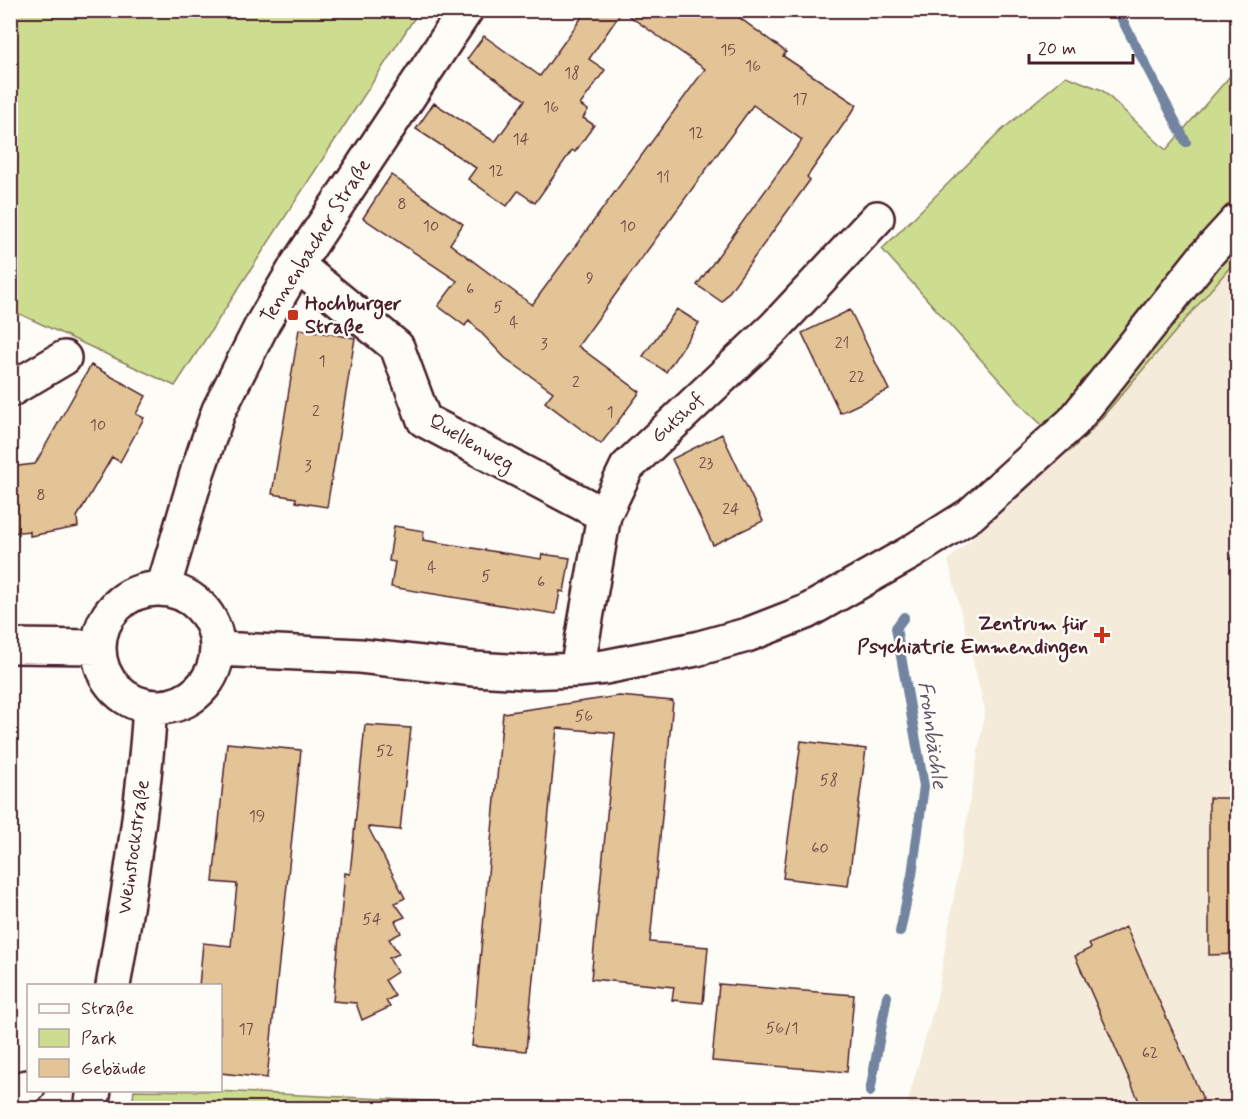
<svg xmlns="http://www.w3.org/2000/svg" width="1248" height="1119" font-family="Mynerve,sans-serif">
  <rect width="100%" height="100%" fill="#fdfcf7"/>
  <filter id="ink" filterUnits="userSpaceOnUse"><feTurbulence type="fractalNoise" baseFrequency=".0167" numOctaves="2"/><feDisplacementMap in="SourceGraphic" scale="12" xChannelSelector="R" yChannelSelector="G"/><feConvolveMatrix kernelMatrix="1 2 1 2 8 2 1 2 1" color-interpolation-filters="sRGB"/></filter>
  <g filter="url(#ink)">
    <!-- built -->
    <path fill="#f5ebda" d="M1237 259V1108H906L937 997 985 710 948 560 1088 434Z"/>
    <!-- green -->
    <path fill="#cddd90" stroke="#8c7e5e" stroke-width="1.5" d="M10 11H419L175 386 11 310Z
      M1237 68V259L1088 434 1070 451 1027 411 882 249 1002 130 1066 76 1102 90 1166 150Z
      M134 1090 216 1091 576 1108H132Z"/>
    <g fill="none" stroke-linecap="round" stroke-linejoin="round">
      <!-- stream -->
      <path stroke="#72849f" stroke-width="10" d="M1117 10 1186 142
        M900 932 912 875 924 786 896 628 904 617
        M870 1092 887 996"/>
    </g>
    <!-- building -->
    <path fill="#e3c496" stroke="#4a1f2b" stroke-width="1.5" d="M587 10H729L786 52 783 56 857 105 807 177 810 180 722 302 697 285 802 140 753 105 578 346 640 392 601 444 545 402 553 392 505 358 469 320 465 326 438 306 457 281 363 218 391 175 463 224 450 244 532 305 705 69 622 11 589 59 605 70 580 105 588 110 583 118 594 125 575 152 572 150 535 203 518 191 507 206 468 179 476 168 416 129 434 103 495 142 525 100 467 59 484 36 540 76Z
      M677 309 699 323 666 372 643 356Z
      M850 310 889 390 840 413 802 333Z
      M299 329 355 338 327 507 296 502V498L272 494Z
      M91 365 146 396 136 414 144 418 120 462 112 457 77 517 78 527 30 536V531L10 533V467L35 464Z
      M722 434 763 521 713 545 672 459Z
      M394 526 424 531 423 540 541 559 542 554 570 558 564 592 560 591 556 614 391 587 395 562 389 561Z
      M619 696 673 701 650 942 708 947 703 1003 672 1000 674 987 591 979 615 733 557 728 526 1051 472 1046 503 713Z
      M365 725 411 728 400 830 368 827 405 898 395 903 405 917 395 921 401 933 389 939 399 954 389 958 397 972 385 980 395 996 386 1001 390 1007 362 1020 356 1003 333 1001 345 873 350 874Z
      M801 741 866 749 848 886 783 878Z
      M227 743 301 750 267 1078 220 1073V986H199L203 943 231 946 237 884 213 882Z
      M1209 798H1238V954L1209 955Z
      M1126 927 1203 1099 1180 1108H1142L1075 956 1091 948 1089 944Z
      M719 984 854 995 847 1072 712 1061Z"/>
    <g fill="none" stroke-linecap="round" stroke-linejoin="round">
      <!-- minor casing -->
      <g stroke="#4a1f2b" stroke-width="38">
        <path id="minor" d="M297 265 397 347 424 420 604 515
          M10 390 64 358
          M163 589 198 470 219 410 263 323 297 265 466 10
          M99 648a59 59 0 1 1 118 0a59 59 0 1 1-118 0Z
          M10 646 99 647
          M218 649 360 656 474 669 526 672 577 670 605 667 696 649 747 635 806 612 910 553 970 515 1073 422 1205 256 1238 220
          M577 670 604 515 627 467 775 327 877 218
          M113 986C129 893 144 801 150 707
          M10 1090 28 1087
          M91 1108 94 1090"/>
      </g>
      <!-- minor -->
      <use href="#minor" stroke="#fdfcf7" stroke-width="33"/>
    </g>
  </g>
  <!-- markers -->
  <g fill="#c8321e" stroke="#fdfcf7" stroke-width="2">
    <rect x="287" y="309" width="12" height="12" rx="3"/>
    <path d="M1099 626h6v6h6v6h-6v6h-6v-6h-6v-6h6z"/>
  </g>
  <g text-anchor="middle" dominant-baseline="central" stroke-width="5" stroke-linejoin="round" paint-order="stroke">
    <!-- number labels -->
    <g font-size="16" fill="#704846">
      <text x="728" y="50">15</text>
      <text x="753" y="66">16</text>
      <text x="572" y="73">18</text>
      <text x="800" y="99">17</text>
      <text x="551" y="107">16</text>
      <text x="696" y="133">12</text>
      <text x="521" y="139">14</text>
      <text x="496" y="171">12</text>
      <text x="663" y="177">11</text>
      <text x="402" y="204">8</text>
      <text x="431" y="226">10</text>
      <text x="628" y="226">10</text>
      <text x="590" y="278">9</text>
      <text x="470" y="289">6</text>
      <text x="498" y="307">5</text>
      <text x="514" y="322">4</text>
      <text x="842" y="343">21</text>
      <text x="544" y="344">3</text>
      <text x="322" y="361">1</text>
      <text x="857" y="377">22</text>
      <text x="576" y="382">2</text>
      <text x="316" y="411">2</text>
      <text x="610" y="412">1</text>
      <text x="98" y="425">10</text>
      <text x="706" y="463">23</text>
      <text x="308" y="466">3</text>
      <text x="41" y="495">8</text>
      <text x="731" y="509">24</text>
      <text x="432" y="567">4</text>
      <text x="486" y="576">5</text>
      <text x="541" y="582">6</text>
      <text x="584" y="716">56</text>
      <text x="385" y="751">52</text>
      <text x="829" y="780">58</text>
      <text x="257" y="816">19</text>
      <text x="820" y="848">60</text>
      <text x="372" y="919">54</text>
      <text x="782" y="1028">56/1</text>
      <text x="246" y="1029">17</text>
      <text x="1150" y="1053">62</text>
    </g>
    <!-- street labels -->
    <g font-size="20" fill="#4a1f2b" stroke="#fdfcf7">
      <text transform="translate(316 241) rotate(-58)">Tennenbacher Straße</text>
      <text transform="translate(678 418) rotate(-43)">Gutshof</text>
      <text transform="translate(471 443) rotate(30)">Quellenweg</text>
      <text transform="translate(134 847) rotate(-82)">Weinstockstraße</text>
    </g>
    <!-- poi labels -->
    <g font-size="20" font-weight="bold" fill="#4a1f2b" stroke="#fdfcf7" text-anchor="start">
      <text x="305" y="304">Hochburger<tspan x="305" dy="23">Straße</tspan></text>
      <text x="1088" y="624" text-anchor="end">Zentrum für<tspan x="1088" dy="23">Psychiatrie Emmendingen</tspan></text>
    </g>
    <!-- water labels -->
    <g font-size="21" font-style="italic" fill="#5e5265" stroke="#fdfcf7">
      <text transform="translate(932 735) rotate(82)">Frohnbächle</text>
    </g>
  </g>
  <!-- margin -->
  <rect width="1248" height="1119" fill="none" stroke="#fdfcf7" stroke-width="36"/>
  <rect x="18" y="18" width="1212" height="1083" fill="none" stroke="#4a1f2b" stroke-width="2" filter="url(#ink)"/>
  <!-- legend -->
  <rect x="27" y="984" width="195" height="108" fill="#fdfcf7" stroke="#b5a4a5" stroke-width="1.5"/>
  <rect x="39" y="1004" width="30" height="9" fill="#fdfcf7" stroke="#b5a4a5" stroke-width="1.5"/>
  <text x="81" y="1014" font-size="18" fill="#4a1f2b">Straße</text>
  <rect x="39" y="1029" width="30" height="18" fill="#cddd90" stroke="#b5a4a5" stroke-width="1.5"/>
  <text x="81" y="1044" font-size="18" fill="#4a1f2b">Park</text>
  <rect x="39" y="1059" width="30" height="18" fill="#e3c496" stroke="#b5a4a5" stroke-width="1.5"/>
  <text x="81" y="1074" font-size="18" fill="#4a1f2b">Gebäude</text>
  <!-- scale -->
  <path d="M1029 54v9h104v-9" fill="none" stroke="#4a1f2b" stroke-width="3"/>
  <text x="1038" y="54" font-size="18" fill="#4a1f2b" stroke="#fdfcf7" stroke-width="4.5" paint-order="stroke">20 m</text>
</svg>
